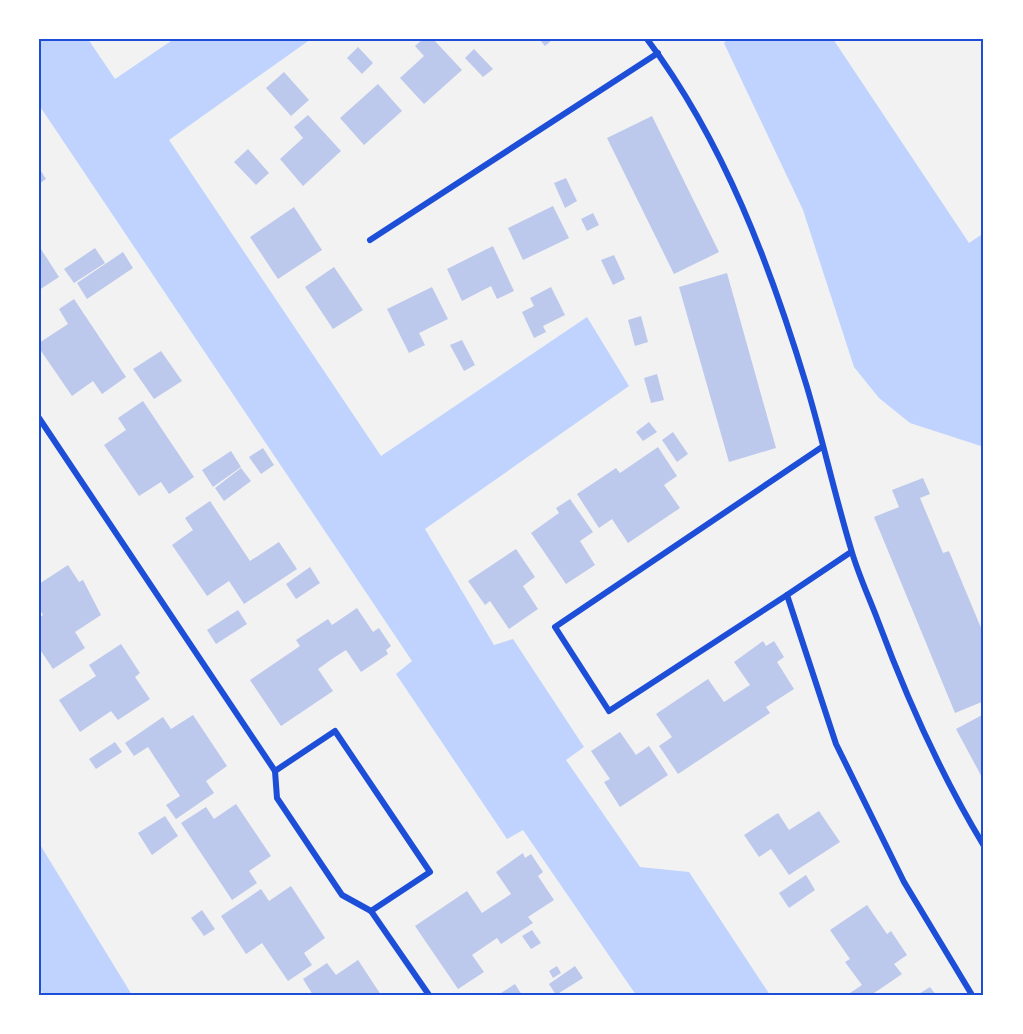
<svg xmlns="http://www.w3.org/2000/svg" width="1023" height="1034" font-family="Poppins,sans-serif">
  <style>
    .water { fill: #bfd3fe }
    .building { fill: #bdc9ec }
    .lines { fill: none; stroke-linecap: round; stroke-linejoin: round }
    .minor { stroke: #1d4ed8; stroke-width: 6 }
    .neatline { fill: none; stroke: #1d4ed8; stroke-width: 2 }
  </style>
  <rect width="100%" height="100%" fill="#f2f2f2"/>
  <g class="water">
    <path d="M39,39H88L115,79L174,39H311L169,140L381,456L587,317L629,386L425,529L494,645L513,639L584,747L566,760L640,867L689,872L770,995H636L523,830L507,839L396,674L412,661L39,105Z"/>
    <path d="M728,39H833L969,243L984,233V447L910,423L879,398L854,367L803,210L724,43Z"/>
    <path d="M39,843L132,995H44L39,987Z"/>
  </g>
  <g class="building">
    <path d="M423,39H433L462,70L424,104L400,78L424,56L415,46Z"/>
    <path d="M539,39H553L545,46Z"/>
    <path d="M358,47L373,63L362,74L347,58Z"/>
    <path d="M474,49L493,69L483,77L465,58Z"/>
    <path d="M284,72L309,100L291,116L266,88Z"/>
    <path d="M378,84L402,111L364,145L340,118Z"/>
    <path d="M308,115L341,151L303,186L280,159L303,138L294,127Z"/>
    <path d="M652,116L719,252L674,274L607,138Z"/>
    <path d="M248,149L269,173L256,185L234,162Z"/>
    <path d="M39,168L46,179L39,184Z"/>
    <path d="M566,178L577,201L565,208L554,183Z"/>
    <path d="M553,206L569,238L523,260L508,228Z"/>
    <path d="M294,207L322,250L278,279L250,237Z"/>
    <path d="M593,213L599,225L587,231L581,219Z"/>
    <path d="M39,246L59,277L39,290Z"/>
    <path d="M493,246L514,291L497,299L491,286L462,301L447,269Z"/>
    <path d="M95,248L105,263L74,283L64,269Z"/>
    <path d="M123,252L133,268L87,299L77,283Z"/>
    <path d="M614,255L625,279L613,285L601,260Z"/>
    <path d="M334,267L363,310L333,329L305,287Z"/>
    <path d="M727,273L776,448L729,462L679,287Z"/>
    <path d="M432,287L448,319L419,333L425,345L409,353L387,309Z"/>
    <path d="M551,287L565,315L543,326L546,332L534,338L522,312L534,306L530,298Z"/>
    <path d="M74,299L126,377L102,394L93,381L72,396L39,348V343L68,324L59,309Z"/>
    <path d="M641,316L648,342L635,346L628,320Z"/>
    <path d="M462,340L475,365L464,371L450,345Z"/>
    <path d="M161,351L182,381L154,399L133,369Z"/>
    <path d="M657,374L664,400L651,403L644,378Z"/>
    <path d="M143,401L194,477L169,494L161,482L139,496L104,445L126,430L118,418Z"/>
    <path d="M649,422L657,432L643,441L636,432Z"/>
    <path d="M673,432L688,454L677,462L662,440Z"/>
    <path d="M658,447L677,476L664,485L680,508L628,543L612,519L599,528L577,494L616,468L620,473Z"/>
    <path d="M263,448L274,465L261,474L249,457Z"/>
    <path d="M231,451L241,467L213,487L202,470Z"/>
    <path d="M241,468L251,481L224,501L215,488Z"/>
    <path d="M923,478L930,494L920,498L943,553L949,551L984,635V701L955,713L874,517L899,507L892,490Z"/>
    <path d="M570,499L593,532L580,541L595,565L566,584L531,533L559,513L556,508Z"/>
    <path d="M210,501L250,561L279,542L297,569L244,604L229,581L207,596L172,545L193,530L185,518Z"/>
    <path d="M516,549L535,577L523,586L538,609L509,629L490,601L485,605L468,581Z"/>
    <path d="M68,565L79,582L83,580L101,615L75,632L85,648L53,669L39,648V618L43,615L39,608V584Z"/>
    <path d="M310,567L320,583L296,599L286,584Z"/>
    <path d="M357,608L373,632L379,628L391,646L386,650L388,654L361,672L346,650L332,659L318,669L333,691L281,726L250,680L300,646L296,640L328,619L332,625Z"/>
    <path d="M238,610L247,624L216,644L207,630Z"/>
    <path d="M763,641L766,646L774,641L784,657L777,662L794,689L766,707L770,713L678,774L659,746L672,737L656,714L708,679L724,702L750,685L734,662Z"/>
    <path d="M121,644L140,673L135,677L150,699L118,720L111,711L80,732L59,700L96,676L89,665Z"/>
    <path d="M984,714V781L956,729Z"/>
    <path d="M193,715L227,766L206,781L214,793L176,819L166,805L180,796L148,747L134,756L125,743L163,717L171,729Z"/>
    <path d="M620,732L636,755L649,746L668,775L620,807L604,782L610,779L591,751Z"/>
    <path d="M115,742L122,752L96,769L89,759Z"/>
    <path d="M236,804L271,856L249,871L257,883L232,900L181,823L206,807L214,819Z"/>
    <path d="M819,811L840,842L789,875L771,849L759,857L744,835L778,813L789,830Z"/>
    <path d="M165,816L178,836L152,855L138,833Z"/>
    <path d="M523,853L525,858L531,854L543,872L538,876L554,900L528,917L533,923L516,934L501,944L497,938L472,955L484,972L458,989L415,926L467,891L482,913L511,894L496,872Z"/>
    <path d="M806,875L815,890L789,908L779,893Z"/>
    <path d="M291,886L325,938L304,953L312,965L288,981L262,943L246,954L221,916L261,889L269,901Z"/>
    <path d="M867,905L887,934L891,931L907,955L894,964L902,974L886,985L871,995H847L862,985L845,962L850,959L830,930Z"/>
    <path d="M202,910L215,929L204,936L191,918Z"/>
    <path d="M532,930L541,943L531,949L522,936Z"/>
    <path d="M358,960L381,995H313L303,979L327,963L336,975Z"/>
    <path d="M557,966L561,973L553,978L549,971Z"/>
    <path d="M575,966L583,978L556,995L549,984Z"/>
    <path d="M515,984L522,995H498Z"/>
    <path d="M930,987L936,995H917Z"/>
  </g>
  <g class="lines">
    <g class="minor">
      <path d="M647,39C724,142 770,265 807,387C823,441 835,496 851,549C858,574 869,597 878,621C907,699 941,775 984,846"/>
      <path d="M370,240L658,53"/>
      <path d="M39,418L275,771L277,798L342,895L371,911L429,995"/>
      <path d="M851,552L787,595L836,744L904,882L972,995"/>
      <path d="M787,595L609,711L555,627L822,447"/>
      <path d="M275,771L335,731L430,872L371,911"/>
    </g>
  </g>
  <rect width="1023" height="1034" fill="none" stroke="#ffffff" stroke-width="81"/>
  <rect x="40" y="40" width="942" height="954" class="neatline"/>
</svg>
